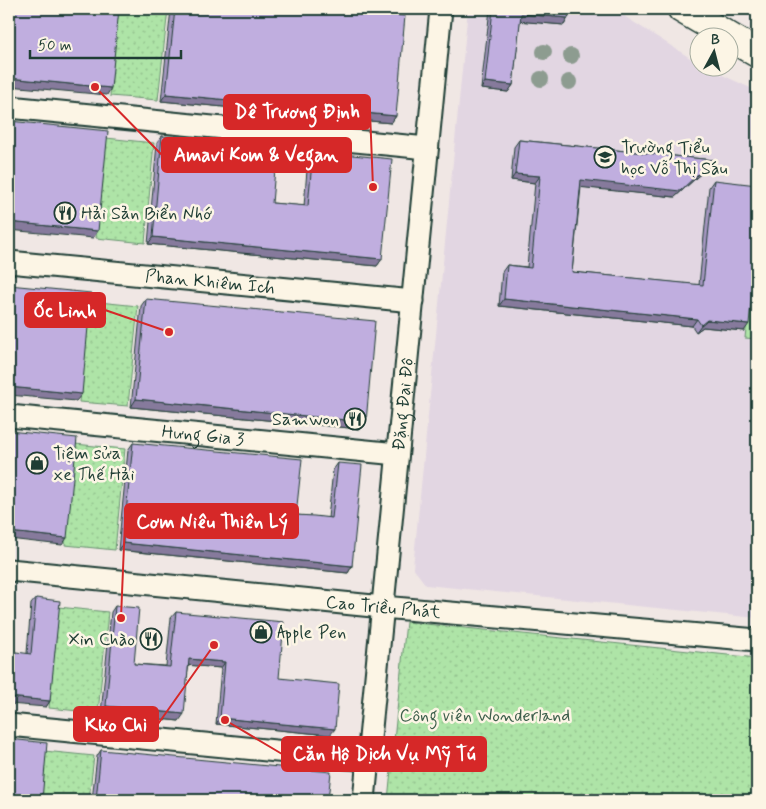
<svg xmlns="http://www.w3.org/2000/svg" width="766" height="809" font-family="Mynerve,sans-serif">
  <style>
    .built { fill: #e2d6e2 }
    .park { fill: url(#park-dots); stroke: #66906e }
    .garden { fill: #aee4a7; stroke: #66906e }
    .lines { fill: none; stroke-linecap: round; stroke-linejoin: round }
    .street-casing { stroke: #1f3d34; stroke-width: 25 }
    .secondary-casing { stroke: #1f3d34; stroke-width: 31 }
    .street { stroke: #fcf5e5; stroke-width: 21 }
    .secondary { stroke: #fcf5e5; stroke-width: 28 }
    .tree { fill: #8d9c90 }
    .wall { fill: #a596c0; stroke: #1f3d34 }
    .shaded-wall { fill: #867a9c; stroke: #1f3d34 }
    .building { fill: #c0aedf; stroke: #1f3d34 }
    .labels { text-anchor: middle; stroke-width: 5; stroke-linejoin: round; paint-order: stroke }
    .poi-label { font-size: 18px; fill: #1f3d34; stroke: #fcf5e5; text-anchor: start }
    .street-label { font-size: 18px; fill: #1f3d34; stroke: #fcf5e5 }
    .park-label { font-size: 18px; fill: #3c5e4b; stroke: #fcf5e5 }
    .leader { fill: none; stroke: #d62828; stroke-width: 2 }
    .callout-dot { fill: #d62828; stroke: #fcf5e5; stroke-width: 2 }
    .callout { fill: #d62828; stroke: #d62828; stroke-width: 2 }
    .callout-label { font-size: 19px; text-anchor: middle; font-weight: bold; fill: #fff }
  </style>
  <defs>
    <pattern id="park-dots" width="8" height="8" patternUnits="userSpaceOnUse" patternTransform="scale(1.25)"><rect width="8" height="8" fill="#aee4a7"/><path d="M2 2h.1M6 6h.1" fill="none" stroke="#95c490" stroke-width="1.8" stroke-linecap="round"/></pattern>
  </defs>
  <rect width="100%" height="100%" fill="#f0e7e4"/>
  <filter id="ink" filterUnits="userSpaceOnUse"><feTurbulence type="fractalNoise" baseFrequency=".02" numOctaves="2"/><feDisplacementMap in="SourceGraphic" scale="10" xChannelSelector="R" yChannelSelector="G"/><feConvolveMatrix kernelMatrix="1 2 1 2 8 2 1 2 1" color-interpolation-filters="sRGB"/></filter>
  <g filter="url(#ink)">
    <path class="built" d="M468,9H613L698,63V68H707L757,91V618L426,585L413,568Z"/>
    <g class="park">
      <path d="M118,9H168L158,100L110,96Z"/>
      <path d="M106,138L154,143L145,243L96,238Z"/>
      <path d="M89,301L138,306L128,406L79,402Z"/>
      <path d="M75,444L125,449L115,550L65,545Z"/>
      <path d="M58,607L108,612L98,713L49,708Z"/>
      <path d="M406,622L757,658V800H388Z"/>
      <path d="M44,751L94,756L89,800H40Z"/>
    </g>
    <path class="garden" d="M755,245L757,246V339L745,338Z"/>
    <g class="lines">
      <g class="street-casing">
        <g id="street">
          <path d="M9,107L427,148"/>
          <path id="s1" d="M9,262L413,301"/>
          <path id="s2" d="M9,416L397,454"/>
          <path id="s3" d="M9,570L383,607L757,640"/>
          <path d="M9,725L368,760"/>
          <path id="s4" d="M364,800L441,9"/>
        </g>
      </g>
      <g class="secondary-casing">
        <path id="secondary" d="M682,9L757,53"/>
      </g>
      <use href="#street" class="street"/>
      <use href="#secondary" class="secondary"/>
    </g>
    <g class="tree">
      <circle cx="544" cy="52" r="8"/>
      <circle cx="571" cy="56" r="8"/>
      <circle cx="541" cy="79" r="8"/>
      <circle cx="569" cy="82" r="8"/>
    </g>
    <g class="wall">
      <path d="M171,9H331L396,116L391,123L161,101Z"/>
      <path d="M490,9H570L568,18L564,25L520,21L513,85L508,92L481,89Z"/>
      <path d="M162,136L272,203L304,206L308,158L313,151L382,259L377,266L148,244L157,143Z"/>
      <path d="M519,140L713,160L708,167L675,197L581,187L572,272L699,285L709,187L714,180L744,331L703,327L696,332L692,326L499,306L502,272L507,265L527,267L535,183L511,180L514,147Z"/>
      <path d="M146,299L366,422L360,429L131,407L141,306Z"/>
      <path d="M133,443L296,515L328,518L333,470L338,463L352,566L348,573L118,550L128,450Z"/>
      <path d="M36,598L50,701L46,707L27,653L31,604Z"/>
      <path d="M115,606L134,664L166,666L171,618L176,612L279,678L330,735L216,724L221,668L189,665L179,721L101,713L111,612Z"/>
      <path d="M101,750L328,800H92L97,756Z"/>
    </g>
    <g class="shaded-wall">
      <path d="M521,14L568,18L564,25L516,21Z"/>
      <path d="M9,78L111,88L107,95L9,86Z"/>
      <path d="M485,82L513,85L508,92L481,89Z"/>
      <path d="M166,94L396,116L391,123L161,101Z"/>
      <path d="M713,160L708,167L675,197L577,187L581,180Z"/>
      <path d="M515,174L540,176L535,183L511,180Z"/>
      <path d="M9,222L98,231L93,238L9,230Z"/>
      <path d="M153,237L382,259L377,266L148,244Z"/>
      <path d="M504,299L697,319L692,326L499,306Z"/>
      <path d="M707,320L749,324L744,331L703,327L696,332L701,325Z"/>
      <path d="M9,387L82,394L76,401L9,395Z"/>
      <path d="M136,399L366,422L360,429L131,407Z"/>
      <path d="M9,532L67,538L62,545L9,539Z"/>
      <path d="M123,543L352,566L348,573L118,550Z"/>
      <path d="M189,659L225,662L221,668L185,665Z"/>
      <path d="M9,697L50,701L46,707L9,704Z"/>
      <path d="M106,706L184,714L179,721L101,713Z"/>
      <path d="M220,718L335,729L330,735L216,724Z"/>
    </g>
    <g class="building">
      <path d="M9,9H119L111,88L9,78Z"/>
      <path d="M175,9H331L405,16L396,116L166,94Z"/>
      <path d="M493,9H570L568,18L521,14L513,85L485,82Z"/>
      <path d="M9,121L108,131L98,231L9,222Z"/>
      <path d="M162,136L277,147L272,203L308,206L313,151L392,159L382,259L153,237Z"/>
      <path d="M519,140L713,160L680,191L581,180L572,272L703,285L714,180L757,185V243L749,324L707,320L701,325L697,319L504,299L507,265L531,268L540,176L515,174Z"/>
      <path d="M9,285L91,293L82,394L9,387Z"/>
      <path d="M146,299L375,321L366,422L136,399Z"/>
      <path d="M9,431L77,438L67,538L9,532Z"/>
      <path d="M133,443L302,459L296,515L314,516L332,518L338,463L362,465L352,566L123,543Z"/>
      <path d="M36,598L60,601L50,701L9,697V651L31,654Z"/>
      <path d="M115,606L139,608L134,664L170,667L176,612L284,622L279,678L339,684L335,729L220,718L225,662L189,659L184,714L106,706Z"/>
      <path d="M9,739L47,743L42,800H9Z"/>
      <path d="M101,750L331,772L328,800H96Z"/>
    </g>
  </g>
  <defs>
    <g id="school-ring" transform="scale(1.125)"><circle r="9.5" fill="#fcf5e5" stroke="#1f3d34" stroke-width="1.5"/><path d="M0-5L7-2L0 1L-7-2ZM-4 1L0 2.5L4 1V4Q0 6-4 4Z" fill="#1f3d34"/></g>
    <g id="restaurant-ring" transform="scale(1.125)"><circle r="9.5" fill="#fcf5e5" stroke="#1f3d34" stroke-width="1.5"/><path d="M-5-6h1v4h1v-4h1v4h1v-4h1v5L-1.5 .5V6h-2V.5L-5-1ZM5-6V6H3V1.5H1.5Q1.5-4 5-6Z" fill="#1f3d34"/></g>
    <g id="shop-ring" transform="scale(1.125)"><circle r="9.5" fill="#fcf5e5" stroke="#1f3d34" stroke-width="1.5"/><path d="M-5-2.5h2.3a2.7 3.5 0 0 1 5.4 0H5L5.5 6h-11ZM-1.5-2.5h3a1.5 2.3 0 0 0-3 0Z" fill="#1f3d34"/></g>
  </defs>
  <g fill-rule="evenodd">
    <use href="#school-ring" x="605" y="157"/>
    <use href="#restaurant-ring" x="65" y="213"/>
    <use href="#restaurant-ring" x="355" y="419"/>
    <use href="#shop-ring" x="37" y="463"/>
    <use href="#shop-ring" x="261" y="632"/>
    <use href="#restaurant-ring" x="151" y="639"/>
  </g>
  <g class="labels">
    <g class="poi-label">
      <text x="621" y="153">Trường Tiểu<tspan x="621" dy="21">học Vỗ Thị Sáu</tspan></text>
      <text x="81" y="219">Hải Sản Biển Nhớ</text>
      <text x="339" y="425" text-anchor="end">Samwon</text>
      <text x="53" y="459">Tiệm sửa<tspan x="53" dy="21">xe Thế Hải</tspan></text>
      <text x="277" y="638">Apple Pen</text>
      <text x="135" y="645" text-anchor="end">Xin Chào</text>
    </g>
    <g class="street-label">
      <text dy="6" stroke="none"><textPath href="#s1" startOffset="202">Phan Khiêm Ích</textPath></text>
      <text dy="6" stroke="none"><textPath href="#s4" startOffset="398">Đặng Đại Độ</textPath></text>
      <text dy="6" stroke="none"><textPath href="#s2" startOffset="195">Hưng Gia 3</textPath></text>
      <text dy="6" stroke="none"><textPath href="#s3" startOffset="376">Cao Triều Phát</textPath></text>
    </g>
    <g class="park-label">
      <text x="485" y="721">Công viên Wonderland</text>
    </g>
  </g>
  <path class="leader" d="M373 187L370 112M95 87L162 155M169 332L105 310M121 618L125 521M214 645L158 724M225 720L282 754"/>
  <g class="callout-dot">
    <circle cx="373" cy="187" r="5"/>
    <circle cx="95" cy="87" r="5"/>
    <circle cx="169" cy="332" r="5"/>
    <circle cx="121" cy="618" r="5"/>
    <circle cx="214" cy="645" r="5"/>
    <circle cx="225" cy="720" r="5"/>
  </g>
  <g class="callout">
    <rect x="224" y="95" width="146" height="34" rx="5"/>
    <rect x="162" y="138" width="189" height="34" rx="5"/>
    <rect x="25" y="293" width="80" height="34" rx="5"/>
    <rect x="125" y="504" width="173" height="34" rx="5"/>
    <rect x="74" y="707" width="84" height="34" rx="5"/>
    <rect x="282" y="737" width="204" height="34" rx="5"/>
  </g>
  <g class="callout-label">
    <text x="297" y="118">Dê Trương Định</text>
    <text x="256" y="161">Amavi Kom &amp; Vegan</text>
    <text x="65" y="317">Ốc Linh</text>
    <text x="212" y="528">Cơm Niêu Thiên Lý</text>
    <text x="116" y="731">Kko Chi</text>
    <text x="384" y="760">Căn Hộ Dịch Vụ Mỹ Tú</text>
  </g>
  <rect width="766" height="809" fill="none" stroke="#fcf5e5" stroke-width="30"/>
  <rect x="15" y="15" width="736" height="779" fill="none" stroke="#1f3d34" stroke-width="2" filter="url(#ink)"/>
  <g transform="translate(714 52) rotate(7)"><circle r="24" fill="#fcf5e5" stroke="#a4ab9e"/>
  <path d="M0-4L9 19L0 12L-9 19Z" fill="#1f3d34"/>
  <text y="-8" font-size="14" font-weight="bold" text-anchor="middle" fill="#1f3d34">B</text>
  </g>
  <path d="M30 50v8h151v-8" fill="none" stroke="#1f3d34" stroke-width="2.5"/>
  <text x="38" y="50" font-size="15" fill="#1f3d34" stroke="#fcf5e5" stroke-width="4" paint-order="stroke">50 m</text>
</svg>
